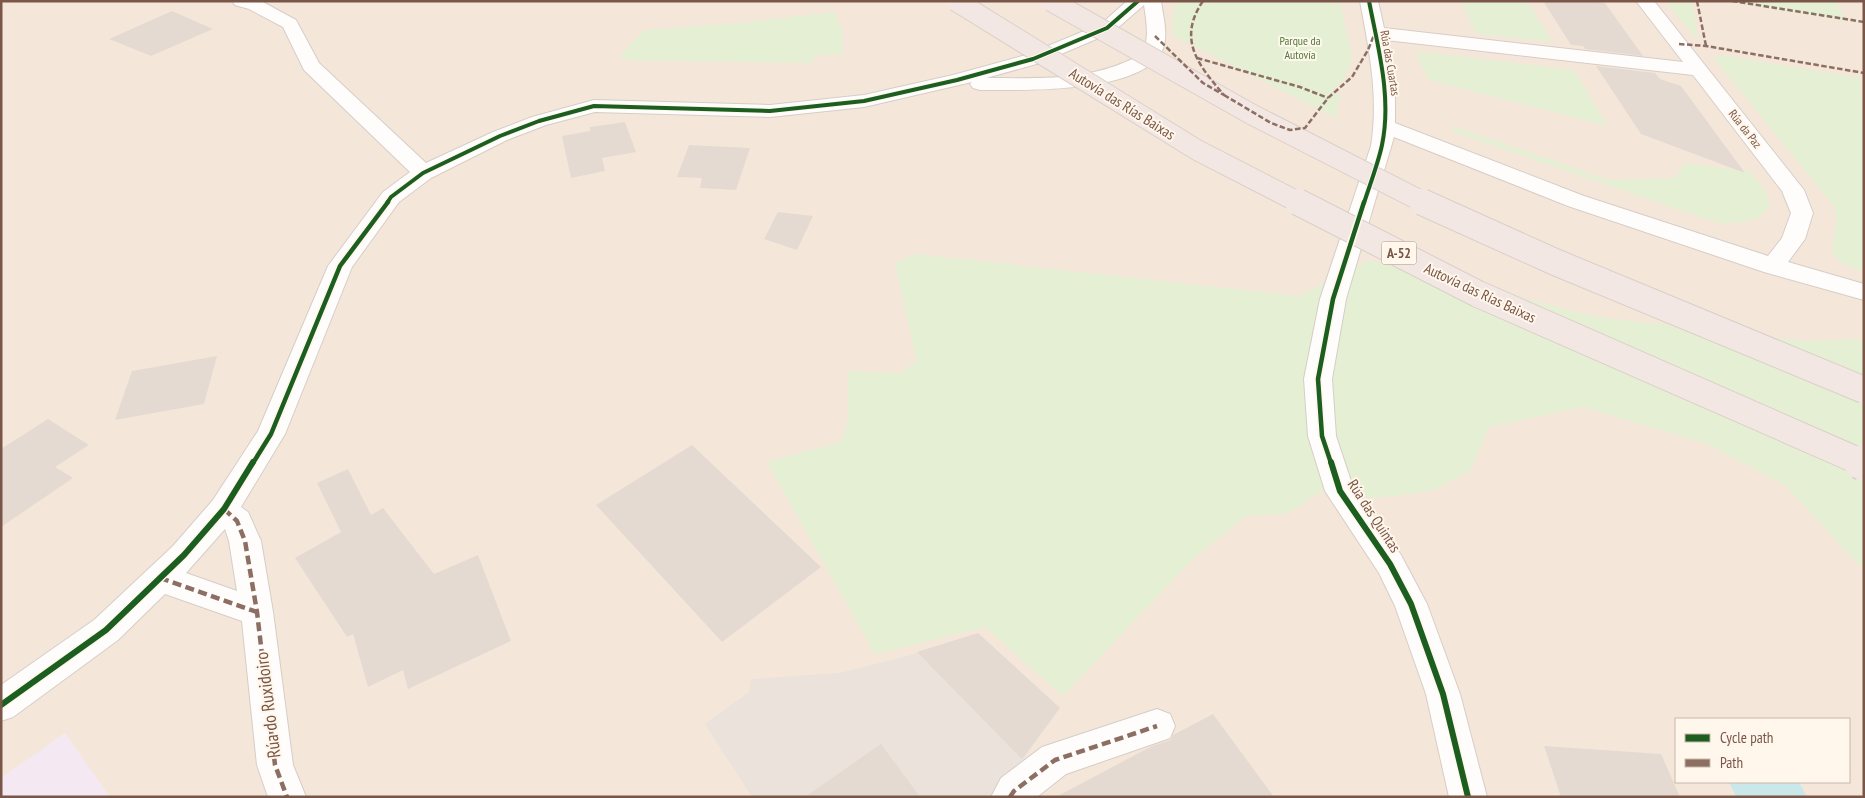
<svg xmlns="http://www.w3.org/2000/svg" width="1865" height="798" font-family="'PT Sans Narrow',sans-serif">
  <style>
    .residential { fill: #f4e7da; fill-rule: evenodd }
    .industrial { fill: #ebe2db }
    .education { fill: #f4e9f3 }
    .green { fill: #e5efd3 }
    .water { fill: #cae8e9 }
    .building { fill: #e5dad1 }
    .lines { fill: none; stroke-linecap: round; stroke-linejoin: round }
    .minor-casing { stroke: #d6cdc7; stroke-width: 2 }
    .minor { fill: #fefdfc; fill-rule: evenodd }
    .highway-bridge-far2-casing { stroke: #dacfc8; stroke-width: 22; stroke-linecap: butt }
    .highway-bridge-far1-casing { stroke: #dacfc8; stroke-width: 28; stroke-linecap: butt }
    .highway-bridge-casing { stroke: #dacfc8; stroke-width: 36; stroke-linecap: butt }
    .highway-bridge-far2 { stroke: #f2e7e3; stroke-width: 20 }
    .highway-bridge-far1 { stroke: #f2e7e3; stroke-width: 26 }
    .highway-bridge { stroke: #f2e7e3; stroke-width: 33 }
    .quiet-far1 { stroke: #8d6e63; stroke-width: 2.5; stroke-dasharray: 5.5 2.5; stroke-linecap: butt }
    .quiet { stroke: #8d6e63; stroke-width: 4.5; stroke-dasharray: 9 4.5; stroke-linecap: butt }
    .cycleway-far2-casing { stroke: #fff7ec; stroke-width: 6 }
    .cycleway-far1-casing { stroke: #fff7ec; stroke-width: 8 }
    .cycleway-casing { stroke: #fff7ec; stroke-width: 9 }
    .cycleway-far2 { stroke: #1b5e20; stroke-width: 4 }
    .cycleway-far1 { stroke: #1b5e20; stroke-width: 4.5 }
    .cycleway { stroke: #1b5e20; stroke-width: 6 }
    .labels { text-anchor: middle; stroke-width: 4; stroke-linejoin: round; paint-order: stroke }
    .far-park-label { font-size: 12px; fill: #517a3c; stroke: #fff7ec }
    .far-street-label { font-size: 12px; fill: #795647; stroke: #fff7ec }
    .shield { fill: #fff7ec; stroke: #a18678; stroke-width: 1 }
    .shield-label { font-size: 14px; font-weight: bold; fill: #795647 }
    .street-label { font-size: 15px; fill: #795647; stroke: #fff7ec }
    .near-street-label { font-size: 18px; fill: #795647; stroke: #fff7ec }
  </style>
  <rect width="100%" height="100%" fill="#f8f2ea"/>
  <path class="residential" d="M1,1H1864V797H1ZM1676,719H1849V782H1676Z"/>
  <path class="industrial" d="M978,633L1060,708L996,797H752L705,724L749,692L751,679L839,673L907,656Z"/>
  <path class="education" d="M65,733L110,797H1V778Z"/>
  <g class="green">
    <path d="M1175,1H1340L1352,56L1345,78L1330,93L1342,95L1338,103L1336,118L1172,35Z"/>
    <path d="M1461,1H1527L1552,42L1479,34L1475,32Z"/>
    <path d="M1665,1H1692L1698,40Z"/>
    <path d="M1722,1H1838L1839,4L1836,5L1837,8L1842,10L1845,21Z"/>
    <path d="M834,12L842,30L843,54L814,55L813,63L627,60L620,56L644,30L741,23Z"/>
    <path d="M1424,52L1574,70L1608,126L1429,80L1417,57L1418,53Z"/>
    <path d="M1719,55L1860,78C1865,142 1864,208 1864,272C1851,268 1836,263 1832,249L1837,219L1834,206L1716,61L1714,57Z"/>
    <path d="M1453,126L1609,180L1676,178L1684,163L1750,171C1755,178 1762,185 1766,193C1780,222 1734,224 1718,223L1454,132L1451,129Z"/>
    <path d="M914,254L1299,296L1369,260L1597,317L1804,341L1864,339V571L1785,485L1705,443L1583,407L1489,427L1470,471L1432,491L1378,498L1321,492L1287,514L1246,516L1192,560L1063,696L985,627L875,654L767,462L841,442L848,421V371L899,373L917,362L895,264Z"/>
  </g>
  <path class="water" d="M1729,782H1799L1807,797H1736Z"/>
  <g class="building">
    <path d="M1543,1H1590L1605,3L1643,56L1585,49L1583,46L1571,45Z"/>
    <path d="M172,11L213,29L151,56L109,39Z"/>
    <path d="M1596,66L1655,73L1660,79L1681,86L1745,173L1641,134Z"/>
    <path d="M625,122L636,152L602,158L605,171L571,178L562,136L590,131V127Z"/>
    <path d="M689,145L750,148L736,190L700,188L702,178L677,177Z"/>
    <path d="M778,212L813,216L797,250L764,239Z"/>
    <path d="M217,356L204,404L115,420L132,371Z"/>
    <path d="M48,419L89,445L55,467L73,478L1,527V449Z"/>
    <path d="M692,445L821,567L722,642L596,505Z"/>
    <path d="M348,469L371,515L383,508L434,574L478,555L511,641L408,689L403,670L368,687L353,634L347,637L295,558L341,532L317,483Z"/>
    <path d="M978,633L1060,708L1022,759L917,652Z"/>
    <path d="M1213,714L1274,797H1056L1152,746L1171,740L1173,735Z"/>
    <path d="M881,744L920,797H805Z"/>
    <path d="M1544,746L1661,754L1680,797H1561Z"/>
  </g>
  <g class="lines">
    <g class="minor-casing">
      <g id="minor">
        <path d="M232,1H261L296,20L319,63L426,163L493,132L532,117L594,100L770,105L864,95L953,75L1026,55L1101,24L1127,1H1161C1163,17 1169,36 1162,51C1141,94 1021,90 980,90L973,88L970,84L972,82L864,107L770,117L595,112L546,125L507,140L431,178L399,202L352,267L285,434L241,507L248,512L261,541L273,612L293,765L306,797H268L257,765L242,621L165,594L118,640L13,717L1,721V685L94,620L173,546L213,500L258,431L328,266L383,192L410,172L304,70L283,27L249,9L235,5ZM1144,5C1146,19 1150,38 1143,51C1139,57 1130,60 1123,63C1080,81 1032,78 986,78L1040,63L1113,32ZM225,529L229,541L237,591L186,573Z"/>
        <path d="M1360,1H1378L1384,28L1683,62L1636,1H1654L1804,190L1813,213L1805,239L1788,262L1864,284V300L1764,272L1568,206L1394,137L1346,299L1332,379L1336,436L1353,487L1401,555L1427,604L1460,694L1487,797H1449L1426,694L1395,606L1379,573L1325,491L1308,436L1304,379L1320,299L1371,146C1379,96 1369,50 1360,1ZM1386,40L1693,75L1782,191L1791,213L1782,238L1768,256L1584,196L1395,123V92Z"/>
        <path d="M1157,709L1170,714L1175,726L1170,738L1066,774L1037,797H991L1001,778L1042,747Z"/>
      </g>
    </g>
    <use href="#minor" class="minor"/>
    <g class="highway-bridge-far2-casing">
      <g id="highway-bridge-far2">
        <path d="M956,1L1197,150L1300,203"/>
        <path d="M1051,1L1251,114L1425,203"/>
      </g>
    </g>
    <g class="highway-bridge-far1-casing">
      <g id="highway-bridge-far1">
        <path d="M1298,202L1478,294L1863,463"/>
        <path d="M1422,202L1555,262L1864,390"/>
      </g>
    </g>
    <g class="highway-bridge-casing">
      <path id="highway-bridge" d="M1860,462L1864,464"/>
    </g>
    <use href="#highway-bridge-far2" class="highway-bridge-far2"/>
    <use href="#highway-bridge-far1" class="highway-bridge-far1"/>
    <use href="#highway-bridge" class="highway-bridge"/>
    <g class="quiet-far1">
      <path d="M1697,1L1706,46"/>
      <path d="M1732,1L1864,22"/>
      <path d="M1155,36L1203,83L1224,95C1198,65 1177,39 1203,1"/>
      <path d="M1679,44L1706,46L1864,73"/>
      <path d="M1197,58L1300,87L1328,98"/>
      <path d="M1224,95L1271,123L1290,130L1305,128L1328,98L1352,77L1368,50L1374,35"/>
    </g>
    <g class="quiet">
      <path d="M224,509L237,521L245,541L257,612L275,765L287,797"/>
      <path d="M160,578L257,612"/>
      <path d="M1010,797L1014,791L1055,760L1157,726"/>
    </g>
    <g class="cycleway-far2-casing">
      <g id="cycleway-far2">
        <path d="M387,203L391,197L423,173L500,136L539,121L594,106L770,111L864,101L957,80L1033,59L1107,28L1138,1"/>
        <path d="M1364,203C1370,184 1378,164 1382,145C1392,97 1378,48 1369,1"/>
      </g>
    </g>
    <g class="cycleway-far1-casing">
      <g id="cycleway-far1">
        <path d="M253,463L271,434L340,266L388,202"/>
        <path d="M1331,463L1322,436L1318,379L1333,299L1364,202"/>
      </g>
    </g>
    <g class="cycleway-casing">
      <g id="cycleway">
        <path d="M1331,462L1340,491L1390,564L1411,604L1443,694L1468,797"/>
        <path d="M1,705L106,630L184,555L224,509L253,462"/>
      </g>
    </g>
    <use href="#cycleway-far2" class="cycleway-far2"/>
    <use href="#cycleway-far1" class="cycleway-far1"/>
    <use href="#cycleway" class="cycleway"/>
  </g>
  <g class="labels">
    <g class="far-park-label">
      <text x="1300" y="45">Parque da<tspan x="1300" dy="14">Autovía</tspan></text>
    </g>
    <g class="far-street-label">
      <text transform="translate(1390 63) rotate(80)" y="4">Rúa das Cuartas</text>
      <text transform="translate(1745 129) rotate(52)" y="4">Rúa da Paz</text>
    </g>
    <rect class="shield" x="1381.5" y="241.5" width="35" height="23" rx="4"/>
    <g class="shield-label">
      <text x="1399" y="258">A-52</text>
    </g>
    <g class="street-label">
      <text transform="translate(1122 104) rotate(32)" y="5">Autovía das Rías Baixas</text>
      <text transform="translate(1480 293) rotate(25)" y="5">Autovía das Rías Baixas</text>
      <text transform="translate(1374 516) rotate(57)" y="5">Rúa das Quintas</text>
    </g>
    <g class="near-street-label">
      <text transform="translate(268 705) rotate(-97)" y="6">Rúa do Ruxidoiro</text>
    </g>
  </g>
  <rect width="1865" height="798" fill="none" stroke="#795647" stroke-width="5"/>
  <rect x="1675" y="718" width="175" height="65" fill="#fff7ec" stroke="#c9b7aa"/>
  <rect x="1685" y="734" width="25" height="8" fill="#1b5e20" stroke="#c9b7aa"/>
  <text x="1720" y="743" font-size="15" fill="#795647">Cycle path</text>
  <rect x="1685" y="759" width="25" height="8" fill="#8d6e63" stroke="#c9b7aa"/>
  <text x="1720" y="768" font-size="15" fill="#795647">Path</text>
</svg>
